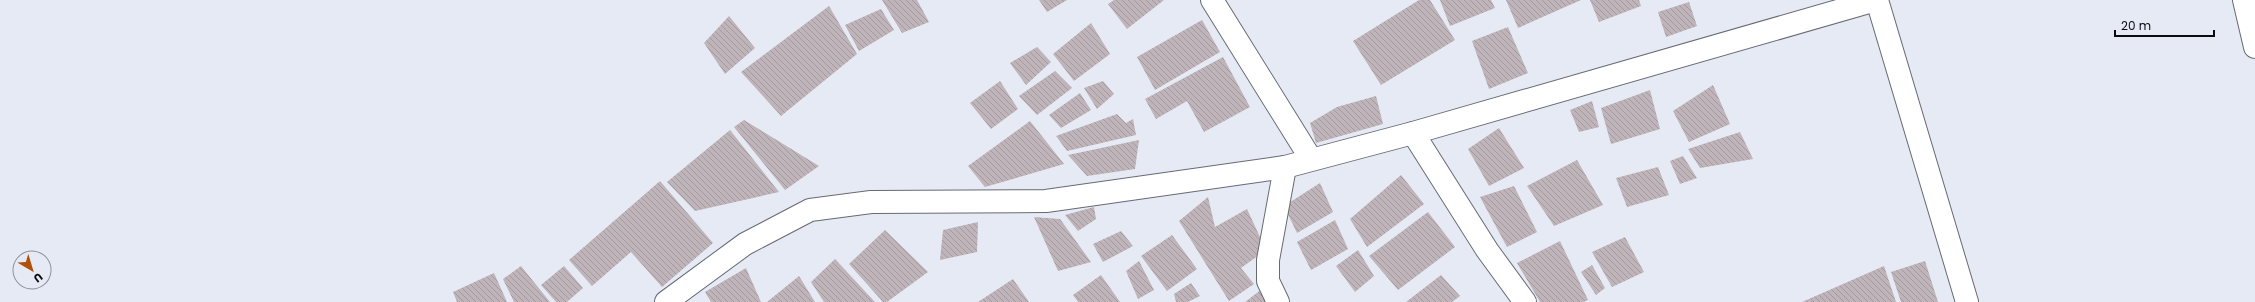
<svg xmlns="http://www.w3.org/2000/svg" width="2255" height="302" font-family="Poppins,sans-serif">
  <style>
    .building { fill: url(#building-back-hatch) }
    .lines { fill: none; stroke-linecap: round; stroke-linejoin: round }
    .street-casing { stroke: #676a73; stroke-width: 24 }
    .secondary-casing { stroke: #676a73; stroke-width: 24 }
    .street { stroke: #fff; stroke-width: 22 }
    .secondary { stroke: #fff; stroke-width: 22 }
  </style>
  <defs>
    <pattern id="building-back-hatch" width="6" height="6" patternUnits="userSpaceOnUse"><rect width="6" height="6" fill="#bfb4b9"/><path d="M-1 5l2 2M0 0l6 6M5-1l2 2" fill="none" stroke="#a39a9e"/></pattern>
  </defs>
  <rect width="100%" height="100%" fill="#e6eaf5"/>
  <g class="building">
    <path d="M882,0H917L929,22L902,33Z"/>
    <path d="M1039,0H1067L1047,12Z"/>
    <path d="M1114,0H1164L1127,29L1108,4Z"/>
    <path d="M1419,0H1430L1455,40L1381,85L1353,41Z"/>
    <path d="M1440,0H1491L1495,8L1450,26Z"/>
    <path d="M1506,0H1581L1518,28Z"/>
    <path d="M1590,0H1639L1641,6L1599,22Z"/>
    <path d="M1689,2L1697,26L1666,37L1658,12Z"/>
    <path d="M829,6L857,54L781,116L741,72Z"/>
    <path d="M881,9L894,30L859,51L845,25Z"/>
    <path d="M729,16L755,48L725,74L704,43Z"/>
    <path d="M1202,20L1220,52L1155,90L1137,57Z"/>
    <path d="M1091,23L1110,54L1074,81L1053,54Z"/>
    <path d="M1508,27L1528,73L1489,89L1472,41Z"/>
    <path d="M1037,47L1051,62L1026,85L1010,63Z"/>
    <path d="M1223,57L1250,107L1204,132L1187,101L1156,119L1145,99Z"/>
    <path d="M1055,71L1072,88L1037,115L1019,96Z"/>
    <path d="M1000,81L1018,109L991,129L970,103Z"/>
    <path d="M1103,81L1114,94L1097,109L1084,88Z"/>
    <path d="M1713,85L1730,124L1689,142L1673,111Z"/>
    <path d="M1650,90L1660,129L1611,144L1601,108Z"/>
    <path d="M1080,93L1091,110L1061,128L1049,115Z"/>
    <path d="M1376,96L1383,124L1316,143L1310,123L1337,107Z"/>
    <path d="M1592,101L1599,127L1579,132L1570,110Z"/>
    <path d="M1117,114L1126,123L1133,119L1136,135L1067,151L1056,136Z"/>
    <path d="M744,120L819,166L785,190L734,127Z"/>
    <path d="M1030,121L1064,164L985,187L968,166Z"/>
    <path d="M1499,128L1524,168L1489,186L1468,149Z"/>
    <path d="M730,130L779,192L695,211L667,182Z"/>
    <path d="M1740,132L1753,159L1700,168L1688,149Z"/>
    <path d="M1139,140L1135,169L1087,176L1068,155Z"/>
    <path d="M1683,156L1697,178L1680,184L1670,161Z"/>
    <path d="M1577,160L1603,205L1554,226L1527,186Z"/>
    <path d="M1658,167L1669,195L1627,207L1616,178Z"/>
    <path d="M1401,175L1424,204L1367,247L1350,219Z"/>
    <path d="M660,181L713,243L662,287L631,252L592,286L569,260Z"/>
    <path d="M1320,183L1333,212L1297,233L1284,206Z"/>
    <path d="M1514,186L1537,232L1507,247L1480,197Z"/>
    <path d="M1208,197L1215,227L1247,209L1266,250L1241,268L1254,284L1229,301L1179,221Z"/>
    <path d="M1094,207L1096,219L1078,231L1065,215Z"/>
    <path d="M1428,212L1455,247L1398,290L1369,256Z"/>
    <path d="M1034,217L1060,219L1091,262L1058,271Z"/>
    <path d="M1335,220L1348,249L1311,270L1297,242Z"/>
    <path d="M978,222L977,252L940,260L943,230Z"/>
    <path d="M885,230L928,272L887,302H883L849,264Z"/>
    <path d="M1121,231L1133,246L1103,262L1093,244Z"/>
    <path d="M1172,235L1197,269L1167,291L1141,256Z"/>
    <path d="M1625,237L1644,272L1612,287L1592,252Z"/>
    <path d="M1560,241L1588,300L1583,302H1540L1517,263Z"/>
    <path d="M1358,250L1374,276L1355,292L1336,266Z"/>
    <path d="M835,259L875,302H824L811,282Z"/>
    <path d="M1139,261L1154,290L1138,299L1126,271Z"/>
    <path d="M1925,261L1938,302H1901L1891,272Z"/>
    <path d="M1592,265L1605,288L1596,295L1581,272Z"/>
    <path d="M521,266L550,302H514L503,279Z"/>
    <path d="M564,266L583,288L567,302H556L541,285Z"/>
    <path d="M1884,266L1896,302H1802Z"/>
    <path d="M746,268L761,302H711L705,292Z"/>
    <path d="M494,273L507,302H457L453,292Z"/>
    <path d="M1101,275L1120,302H1078L1073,295Z"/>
    <path d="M1441,275L1460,296L1452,302H1406Z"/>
    <path d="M799,276L815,302H767Z"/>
    <path d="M1013,279L1029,302H978Z"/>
    <path d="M1191,283L1200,296L1188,302H1176L1174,294Z"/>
    <path d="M1262,289L1270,302H1245Z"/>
  </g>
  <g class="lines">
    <g class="street-casing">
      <g id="street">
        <path d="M1212,0L1311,159"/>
        <path d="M1877,0L1967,302"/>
        <path d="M2244,0L2255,47"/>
        <path d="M1413,133L1487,250L1525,302"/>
        <path d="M1278,302L1268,281V260L1285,167"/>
      </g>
    </g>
    <g class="secondary-casing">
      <path id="secondary" d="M666,302L745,244L810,210L871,202L1046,201L1285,167L1413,133L1876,0"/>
    </g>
    <use href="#street" class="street"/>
    <use href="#secondary" class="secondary"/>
  </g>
  <g transform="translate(32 270) rotate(142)"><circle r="19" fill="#e6eaf5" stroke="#8e9199"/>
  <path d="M0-3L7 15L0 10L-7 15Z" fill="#b0500c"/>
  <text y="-6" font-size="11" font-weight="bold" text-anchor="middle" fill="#0b0c0f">U</text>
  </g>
  <path d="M2115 30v6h99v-6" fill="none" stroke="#0b0c0f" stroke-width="2"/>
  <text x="2121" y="30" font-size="12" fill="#0b0c0f" stroke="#e6eaf5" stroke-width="3" paint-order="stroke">20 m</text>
</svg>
